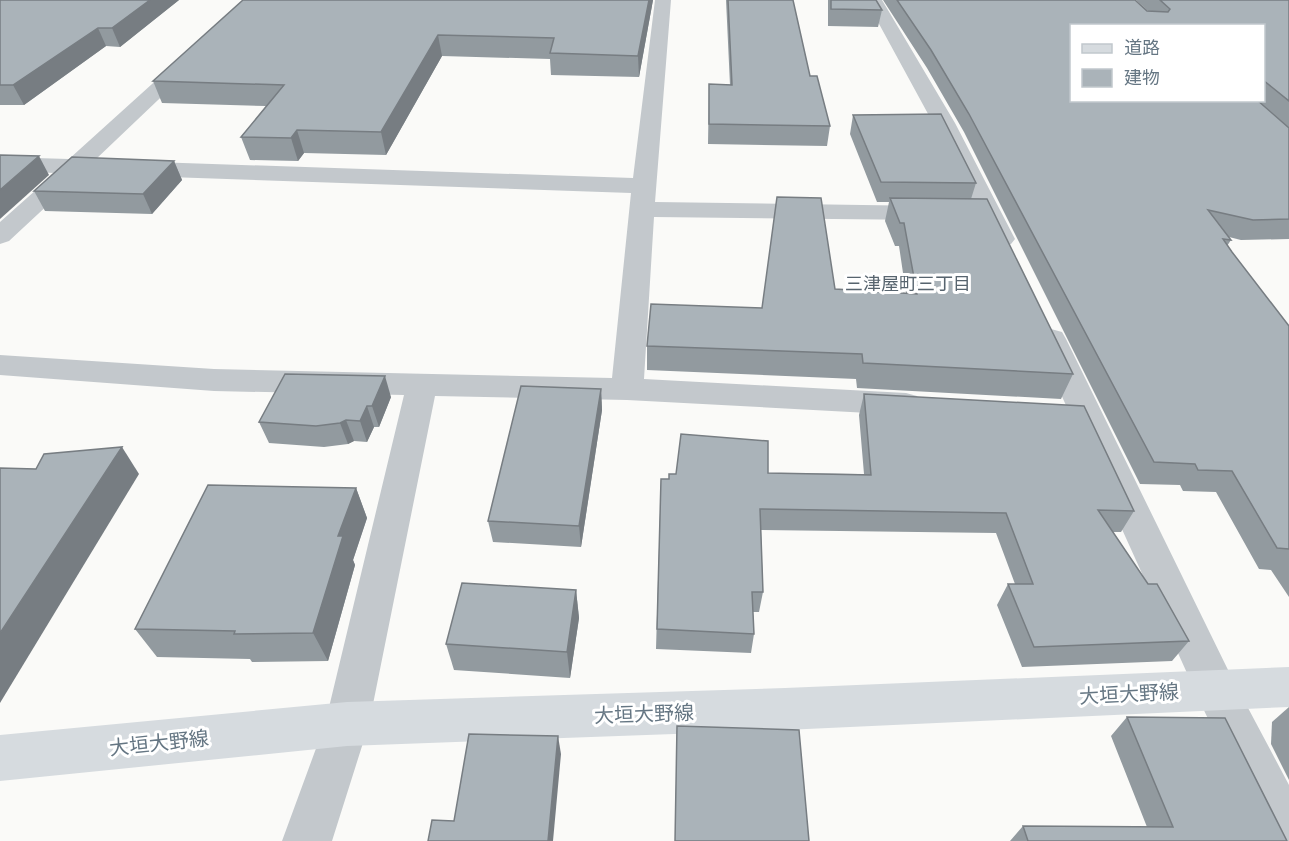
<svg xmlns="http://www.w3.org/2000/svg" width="1289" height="841" font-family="'Archivo Narrow','Noto Sans JP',sans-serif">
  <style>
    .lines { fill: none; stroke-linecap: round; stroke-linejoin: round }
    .minor { fill: #c3c8cc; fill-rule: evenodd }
    .secondary { fill: #d6dbdf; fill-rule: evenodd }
    .wall { fill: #929a9f; fill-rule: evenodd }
    .shaded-wall { fill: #777d82 }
    .building { fill: #aab3b9; stroke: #777d82; stroke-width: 1.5 }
    .labels { text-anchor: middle; stroke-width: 6; stroke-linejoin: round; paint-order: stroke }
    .neighbourhood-label { font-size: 18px; fill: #57646e; stroke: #fff }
    .near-street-label { font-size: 20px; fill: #657683; stroke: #fff }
  </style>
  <rect width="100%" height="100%" fill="#fafaf8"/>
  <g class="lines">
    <g class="minor">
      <path d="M245,0H263L95,160L633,178L655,0H671L655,202L930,206L939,208L942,213L939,218L930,220L654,217L644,379L906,393L917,396L922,404L917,412L906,415L627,400L435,396L369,724L332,841H282L325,724L404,395L214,391L0,375V355L214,369L612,378L631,193L81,174L9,241L0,244V222L55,173L0,171V157L69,159Z"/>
      <path d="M866,0H882L955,123L1015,239L1011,244L1002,247L993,244L989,239L933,123Z"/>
      <path d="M1051,329L1062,332L1066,339L1231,676L1289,785V841H1266L1201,704L1036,339L1040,332Z"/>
    </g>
    <path class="secondary" d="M1289,667V707L785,730L347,746L0,781V735L347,702L785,688Z"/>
  </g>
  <g class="wall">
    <path d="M0,0H179L120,47L106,46L24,105H0Z"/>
    <path d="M653,0L639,77L551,75L550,59L442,56L386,155L304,153L298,161L250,160L241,137L266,106L162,103L153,81Z"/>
    <path d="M726,0H793L810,76L830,126L827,146L708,144L709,84L730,85Z"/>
    <path d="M828,0H876L882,10L878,27L828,26Z"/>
    <path d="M883,0H1135L1148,11L1136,0H1289V239L1241,240L1229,237L1231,240L1227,246L1289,326V597L1271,570L1259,569L1216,492L1183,491L1180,485L1140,484L964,132L927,68ZM1263,26V100H1071Z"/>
    <path d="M853,115L976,183L971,199L1073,374L1061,399L857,388L856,379L647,370V346L762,308L835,289L906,293L899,246H895L885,221L889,202H877L850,134Z"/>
    <path d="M174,161L182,180L152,214L45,211L34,191Z"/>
    <path d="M601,389L602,410L581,547L493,542L488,521Z"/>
    <path d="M864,394L1134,511L1121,532H1113L1148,584L1189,641L1172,661L1022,667L997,605L1008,584H1015L996,533L761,530L763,592L759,612H753L754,634L751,653L656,649L661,479H669L768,473L864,474L859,415Z"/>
    <path d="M391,397L379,427H374L367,442L354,441L348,444L324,447L269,443L259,422Z"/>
    <path d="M356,488L367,518L353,560L355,565L328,661L252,662L250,659L157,657L135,629Z"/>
    <path d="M576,590L579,618L570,678L454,670L446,644Z"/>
    <path d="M1289,707V780L1271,744L1272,722Z"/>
    <path d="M1127,717L1287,841H1010L1023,826L1147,827L1111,736Z"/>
    <path d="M677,726L809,841H675Z"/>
  </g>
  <g class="shaded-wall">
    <path d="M150,0H179L120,47L112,28Z"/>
    <path d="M649,0H653L639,77L638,56Z"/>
    <path d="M98,28L106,46L24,105L13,85Z"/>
    <path d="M438,35L442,56L386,155L381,132Z"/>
    <path d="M297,130L304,153L298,161L291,138Z"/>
    <path d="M39,156L49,175L0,219V190Z"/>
    <path d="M174,161L182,180L152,214L143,194Z"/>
    <path d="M385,376L391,397L379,427L372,406Z"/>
    <path d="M601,389L602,410L581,547L579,526Z"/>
    <path d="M367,406L374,427L367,442L360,421Z"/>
    <path d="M346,420L354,441L348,444L340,423Z"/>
    <path d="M122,447L139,474L0,703V633Z"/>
    <path d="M356,488L367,518L353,560L355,565L328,661L313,633L338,536Z"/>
    <path d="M576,590L579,618L570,678L567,652Z"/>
    <path d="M558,736L561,754L553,841H548Z"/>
  </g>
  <g class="building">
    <path d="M0,0H150L112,28H98L13,85H0Z"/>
    <path d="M243,0H649L638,56L550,53L554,38L438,35L381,132L297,130L291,138L241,137L284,85L153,81Z"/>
    <path d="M728,0H793L810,76H817L830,126L709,124V84L732,85Z"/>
    <path d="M831,0H876L882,10L831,9Z"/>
    <path d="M897,0H1135L1147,11L1168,12L1170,9L1160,0H1289V101L1263,80V26H1071V100H1257L1289,128V219L1253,220L1208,210L1231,240L1223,239L1232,252L1289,326V549L1277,548L1232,471L1198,470L1195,464L1154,462L969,114L931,50Z"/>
    <path d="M941,114L976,183L881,182L853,115Z"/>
    <path d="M0,155L39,156L0,190Z"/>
    <path d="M72,157L174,161L143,194L34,191Z"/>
    <path d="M777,197L821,198L835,289L917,294L904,223H900L890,198L987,199L1073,374L863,363L862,354L647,346L651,304L762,308Z"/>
    <path d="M285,374L385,376L372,406H367L360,421L346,420L340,423L316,426L259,422Z"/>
    <path d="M521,386L601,389L579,526L488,521Z"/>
    <path d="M864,394L1084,406L1134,511L1098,510L1148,584H1157L1189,641L1034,647L1008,584H1033L1006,513L760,509L763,592H752L754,634L657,629L661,479H669V474H676L681,434L768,441V473L871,475Z"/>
    <path d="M122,447L0,633V468L36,469L44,454Z"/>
    <path d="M208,485L356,488L338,536H343L313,633L234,634L235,631L135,629Z"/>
    <path d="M462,583L576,590L567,652L446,644Z"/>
    <path d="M1127,717L1225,718L1287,841H1028L1023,826L1173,827Z"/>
    <path d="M677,726L799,730L809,841H675Z"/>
    <path d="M469,734L558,736L548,841H428L432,820L454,821Z"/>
  </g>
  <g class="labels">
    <g class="neighbourhood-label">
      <text x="908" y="290">三津屋町三丁目</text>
    </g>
    <g class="near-street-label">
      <text transform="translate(1129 694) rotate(-3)" y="7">大垣大野線</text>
      <text transform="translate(644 714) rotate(-2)" y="7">大垣大野線</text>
      <text transform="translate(159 743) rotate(-6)" y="7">大垣大野線</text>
    </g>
  </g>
  <rect x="1070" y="24" width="195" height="78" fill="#ffffff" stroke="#c1c8cd" stroke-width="1.5"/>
  <rect x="1082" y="44" width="30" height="9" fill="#d6dbdf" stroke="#c1c8cd" stroke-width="1.5"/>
  <text x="1124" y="54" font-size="18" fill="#657683">道路</text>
  <rect x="1082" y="69" width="30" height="18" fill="#aab3b9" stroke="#c1c8cd" stroke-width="1.5"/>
  <text x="1124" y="84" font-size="18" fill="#657683">建物</text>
</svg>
